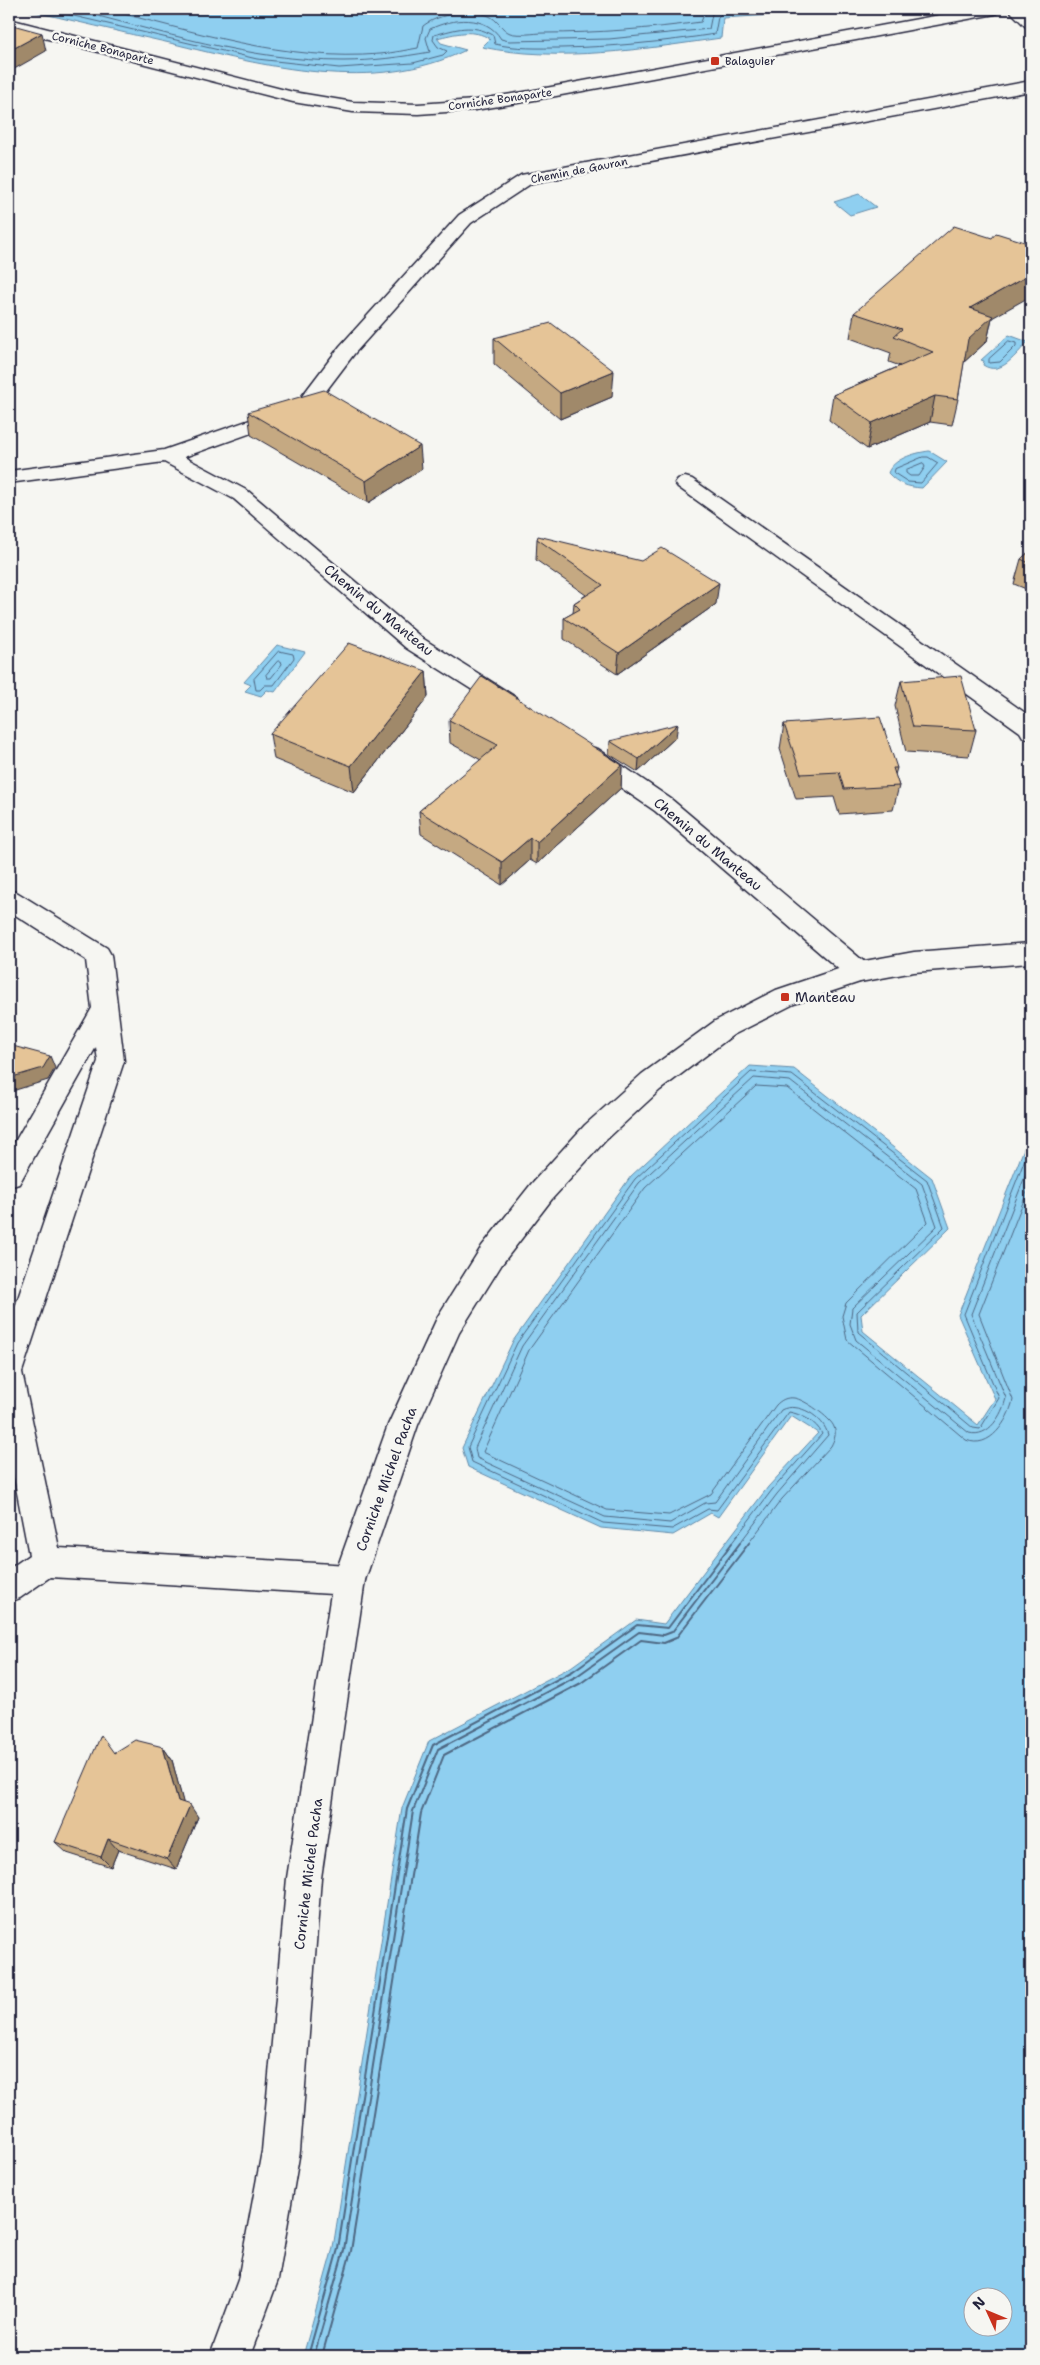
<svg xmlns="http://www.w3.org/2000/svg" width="1040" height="2365" font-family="'Shantell Sans',sans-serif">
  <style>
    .water { fill: #8fcff0; stroke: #638aa8; fill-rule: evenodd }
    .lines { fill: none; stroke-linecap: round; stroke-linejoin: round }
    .shore-far1 { stroke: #4e6783; stroke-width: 1 }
    .shore { stroke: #4e6783; stroke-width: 2 }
    .service-casing { stroke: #22223b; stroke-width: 3 }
    .minor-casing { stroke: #22223b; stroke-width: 3 }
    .secondary-casing { stroke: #22223b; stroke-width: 3 }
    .service { fill: #f6f6f2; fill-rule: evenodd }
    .minor { fill: #f6f6f2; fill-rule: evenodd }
    .secondary { fill: #f6f6f2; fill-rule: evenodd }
    .wall { fill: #c5a982; stroke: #22223b }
    .shaded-wall { fill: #a0896a; stroke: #22223b }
    .building { fill: #e5c497; stroke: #22223b }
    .poi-dot { fill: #c8321e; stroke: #f6f6f2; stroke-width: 2 }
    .labels { text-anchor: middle; stroke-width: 5; stroke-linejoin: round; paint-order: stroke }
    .far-street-label { font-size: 11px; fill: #22223b; stroke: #f6f6f2 }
    .far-poi-label { font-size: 11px; fill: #22223b; stroke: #f6f6f2; text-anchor: start }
    .street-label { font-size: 14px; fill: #22223b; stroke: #f6f6f2 }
    .poi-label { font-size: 14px; fill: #22223b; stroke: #f6f6f2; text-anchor: start }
  </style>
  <rect width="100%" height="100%" fill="#f6f6f2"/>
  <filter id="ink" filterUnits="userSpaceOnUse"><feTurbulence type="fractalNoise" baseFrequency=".02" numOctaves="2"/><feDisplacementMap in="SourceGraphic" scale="10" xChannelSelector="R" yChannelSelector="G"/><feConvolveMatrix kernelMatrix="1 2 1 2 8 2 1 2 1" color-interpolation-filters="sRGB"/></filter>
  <g filter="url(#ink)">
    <g class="water">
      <path d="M22,9H818L773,15L723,18L721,38C644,49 559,63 482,47L490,39C474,28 454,34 437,38L441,43L466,50C374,95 264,66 170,43C120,32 71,20 22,9Z"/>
      <path d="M859,194L876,207L850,215L834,202Z"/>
      <path d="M1009,335L1028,342C1016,354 1001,377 983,365L984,361L981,360Z"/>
      <path d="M929,451L947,462L922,488C907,487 898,484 888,473C893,459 914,453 929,451Z"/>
      <path d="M277,645L305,652L275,692L267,690L261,696L245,691L251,685L244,682Z"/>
      <path d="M750,1066L794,1069L932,1178L950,1228L861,1315L863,1331L978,1425L995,1399L958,1315L1031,1131V2356H303L333,2248L402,1808L429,1741L571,1667L636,1620L664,1624L768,1487L818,1433L791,1416L718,1517L711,1513L673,1535L601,1528L468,1467L462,1448L513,1341L631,1176ZM972,2298H1002V2328H972Z"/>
    </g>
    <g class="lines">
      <g class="shore-far1">
        <path d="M44,9L257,59L339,68L413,63L443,55L447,51L438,47L433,40L434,35C457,29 471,23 493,35L495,44C516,49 539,48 561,48C612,47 664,42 715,34L718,17L722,13L786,9"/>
        <path d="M71,9C159,31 251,61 343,61C373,61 401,57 430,52L426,38L430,29C453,18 486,14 501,39L509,41L609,39L709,29L712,14L716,9"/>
        <path d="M104,9C193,31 287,62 380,54C393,53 406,50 418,48L423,26C438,14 471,8 489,16C497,19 502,30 510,33C519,36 534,33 544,33C597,33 649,29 701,22L706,9"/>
        <path d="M1009,341L1016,343V346L1000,362L989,363V359Z"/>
        <path d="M923,457H928L938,463L921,483L908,482L894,473L895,469Z"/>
        <path d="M923,463L925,467L919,476H910L906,473V470Z"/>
        <path d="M279,651L293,654L294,658L274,685H265L260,690H256L254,679Z"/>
        <path d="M278,661H281L282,664L271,678H267L266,675Z"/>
        <path d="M731,1544L772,1490L822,1434C817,1422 801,1414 789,1412L717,1510L708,1509L672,1529L603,1523L472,1462L468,1447L517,1343L635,1179L751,1072L792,1075L927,1180L944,1227L857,1312L858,1332L973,1428L980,1429L999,1398L964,1314L1031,1144"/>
        <path d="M739,1544L777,1494L828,1435C824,1417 798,1401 781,1410L715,1502L705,1503L670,1523L605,1517L477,1458L475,1448L522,1346L639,1183L754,1078L790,1081L922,1184L937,1226L852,1308L850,1324L856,1340L969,1433C989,1438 1002,1415 1006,1398L971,1314L1031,1161"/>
        <path d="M748,1544L782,1499L831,1446C834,1440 837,1434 834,1427C831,1418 804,1399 794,1398C786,1397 781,1400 776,1405L711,1494L669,1515L607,1510L483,1452L529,1350L645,1188L756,1086L787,1088L916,1189L928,1222L846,1303L842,1316L847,1340L966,1440C990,1450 1008,1421 1013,1400L979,1314L1031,1182"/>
      </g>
      <g class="shore">
        <path d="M308,2356L338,2249L407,1809L433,1745L573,1671L637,1625L668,1628L732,1543"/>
        <path d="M314,2356L344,2250L413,1811L438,1749L577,1676L639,1632L664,1635L672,1632L740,1543"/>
        <path d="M322,2356L351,2251L421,1813L444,1755L581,1683L641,1640L664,1643L676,1638L749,1543"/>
      </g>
      <g class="service-casing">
        <g id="service">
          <path d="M685,477L692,479L1031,717V739L1023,737L1020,732L678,487L675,483L678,479Z"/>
          <path d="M9,890L18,893L107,948L111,955L124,1061L22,1372L59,1548L349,1565L360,1569L365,1580L360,1591L349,1595L50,1577L20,1598L9,1602V1569L29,1555L9,1451V1325L98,1061L96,1047L19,1184L9,1187V1152L92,1008L86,960L9,911Z"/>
        </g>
      </g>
      <g class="minor-casing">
        <g id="minor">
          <path d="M1008,9H1024L1031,16V29L1026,27Z"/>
          <path d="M1031,81V91L532,183L471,223L354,354L310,412L184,457L248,491L422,638L517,698L520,703L517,708L509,711L501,708L406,648L234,499L164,462L9,483V471L164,450L296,404L340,346L459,215L521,175Z"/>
          <path d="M590,747L598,749L671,799L868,965L872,972L868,979L859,982L850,979L655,811L582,761L578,755L582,749Z"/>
        </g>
      </g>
      <g class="secondary-casing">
        <g id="secondary">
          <path d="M972,9H1003L995,14L524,102L475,110L418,114L353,112L293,102L9,29V19L293,92L353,102L418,104L475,100L524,92Z"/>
          <path d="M1031,943V963L914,972L860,982L794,1004L733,1035L660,1090L605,1141L552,1199L502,1264L459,1333L418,1425L365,1580L321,1878L300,2151L278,2280L250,2356H210L238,2280L262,2151L287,1878L333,1580L388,1425L438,1316L482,1246L532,1183L585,1125L642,1074L715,1021L776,990L859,962L914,952Z"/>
        </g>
      </g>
      <use href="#service" class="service"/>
      <use href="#minor" class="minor"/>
      <use href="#secondary" class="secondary"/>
    </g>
    <g class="wall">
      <path d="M854,313L992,318L987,341L964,362L958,399L952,425L930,422L867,449L829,420L833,395L900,366L889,362L891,353L850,338Z"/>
      <path d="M494,338L612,397L560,419L494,364Z"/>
      <path d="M248,412L422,469L368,503L251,435Z"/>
      <path d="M537,539L716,604L617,674L564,639V618L573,613L574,603L586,595L536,560Z"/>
      <path d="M1031,550V591L1014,584L1021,559Z"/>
      <path d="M426,671L428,697L354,792L274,759L270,734Z"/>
      <path d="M901,681L976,730L969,756L906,752L895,706Z"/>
      <path d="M449,720L622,765L621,788L537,864L530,860L502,885L421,834L419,811L481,760L450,743Z"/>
      <path d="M784,724L897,768L895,775L899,786L893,810L839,814L834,797L796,799L780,749Z"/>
      <path d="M676,737L638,772L609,754L610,741Z"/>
      <path d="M163,1747L172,1760L183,1803L198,1817L176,1869L118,1850L111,1867L67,1853L55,1842L114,1752Z"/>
    </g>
    <g class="shaded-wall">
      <path d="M42,33L46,51L9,72V51Z"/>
      <path d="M1031,274V296L992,318L987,341L962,364L970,308Z"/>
      <path d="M614,371L612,397L560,419V393Z"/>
      <path d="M935,396L930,422L867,449L872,423Z"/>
      <path d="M420,446L422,469L368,503L366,481Z"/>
      <path d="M719,583L716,604L617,674L619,653Z"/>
      <path d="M426,671L428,697L354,792L351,766Z"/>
      <path d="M678,724L676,737L638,772L639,759Z"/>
      <path d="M622,765L621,788L537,864V842Z"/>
      <path d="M530,838V860L502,885V862Z"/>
      <path d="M50,1056L55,1068L48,1080L9,1092V1078Z"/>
      <path d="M163,1747L172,1760L186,1813L178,1801Z"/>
      <path d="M190,1805L198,1817L176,1869L167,1859Z"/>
      <path d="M108,1839L118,1850L111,1867L101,1857Z"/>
    </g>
    <g class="building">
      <path d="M9,24L42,33L9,51Z"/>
      <path d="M954,226L992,238L996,233L1031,244V274L970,308L993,316L968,339L958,399L935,396L872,423L833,395L933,352L894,336L902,329L854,313Z"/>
      <path d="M551,323L614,371L560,393L494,338Z"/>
      <path d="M324,390L420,446L366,481L248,412Z"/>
      <path d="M538,536L641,561L662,548L719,583L619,653L564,618L580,609L574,603L603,585L537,539Z"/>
      <path d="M1031,550V564L1021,559Z"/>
      <path d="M349,643L426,671L351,766L270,734Z"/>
      <path d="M482,676L622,765L537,842L530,838L502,862L419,811L498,745L449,720Z"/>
      <path d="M961,676L976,730L913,727L901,681Z"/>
      <path d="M880,717L897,768H893L899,786L844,789L839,772L801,774L784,724Z"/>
      <path d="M678,724L639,759L610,741Z"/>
      <path d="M9,1045L50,1056L43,1068L9,1078Z"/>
      <path d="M101,1735L114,1753L135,1740L163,1747L178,1801L190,1805L167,1859L108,1839L101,1857L55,1842Z"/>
    </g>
  </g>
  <g class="poi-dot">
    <rect x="710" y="56" width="10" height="10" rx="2.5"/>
    <rect x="780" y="992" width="10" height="10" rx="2.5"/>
  </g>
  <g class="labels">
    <g class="far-street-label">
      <text transform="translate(103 48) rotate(14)" y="4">Corniche Bonaparte</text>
      <text transform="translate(500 99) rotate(-8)" y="4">Corniche Bonaparte</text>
      <text transform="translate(579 170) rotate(-11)" y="4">Chemin de Gauran</text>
    </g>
    <g class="far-poi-label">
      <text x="725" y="65">Balaguier</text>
    </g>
    <g class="street-label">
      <text transform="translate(379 610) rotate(39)" y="5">Chemin du Manteau</text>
      <text transform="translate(708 844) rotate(40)" y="5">Chemin du Manteau</text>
      <text transform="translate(386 1479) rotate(-70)" y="5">Corniche Michel Pacha</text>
      <text transform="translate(308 1874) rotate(-83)" y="5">Corniche Michel Pacha</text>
    </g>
    <g class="poi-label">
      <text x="795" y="1002">Manteau</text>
    </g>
  </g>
  <rect width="1040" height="2365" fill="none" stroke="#f6f6f2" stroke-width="30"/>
  <rect x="15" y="15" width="1010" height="2335" fill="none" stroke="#22223b" stroke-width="2" filter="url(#ink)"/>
  <g transform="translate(988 2312) rotate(314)"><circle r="24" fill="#f6f6f2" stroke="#a1a1a9"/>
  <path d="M0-4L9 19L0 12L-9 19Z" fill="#c8321e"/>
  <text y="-8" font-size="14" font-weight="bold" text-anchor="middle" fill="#22223b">N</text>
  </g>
</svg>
